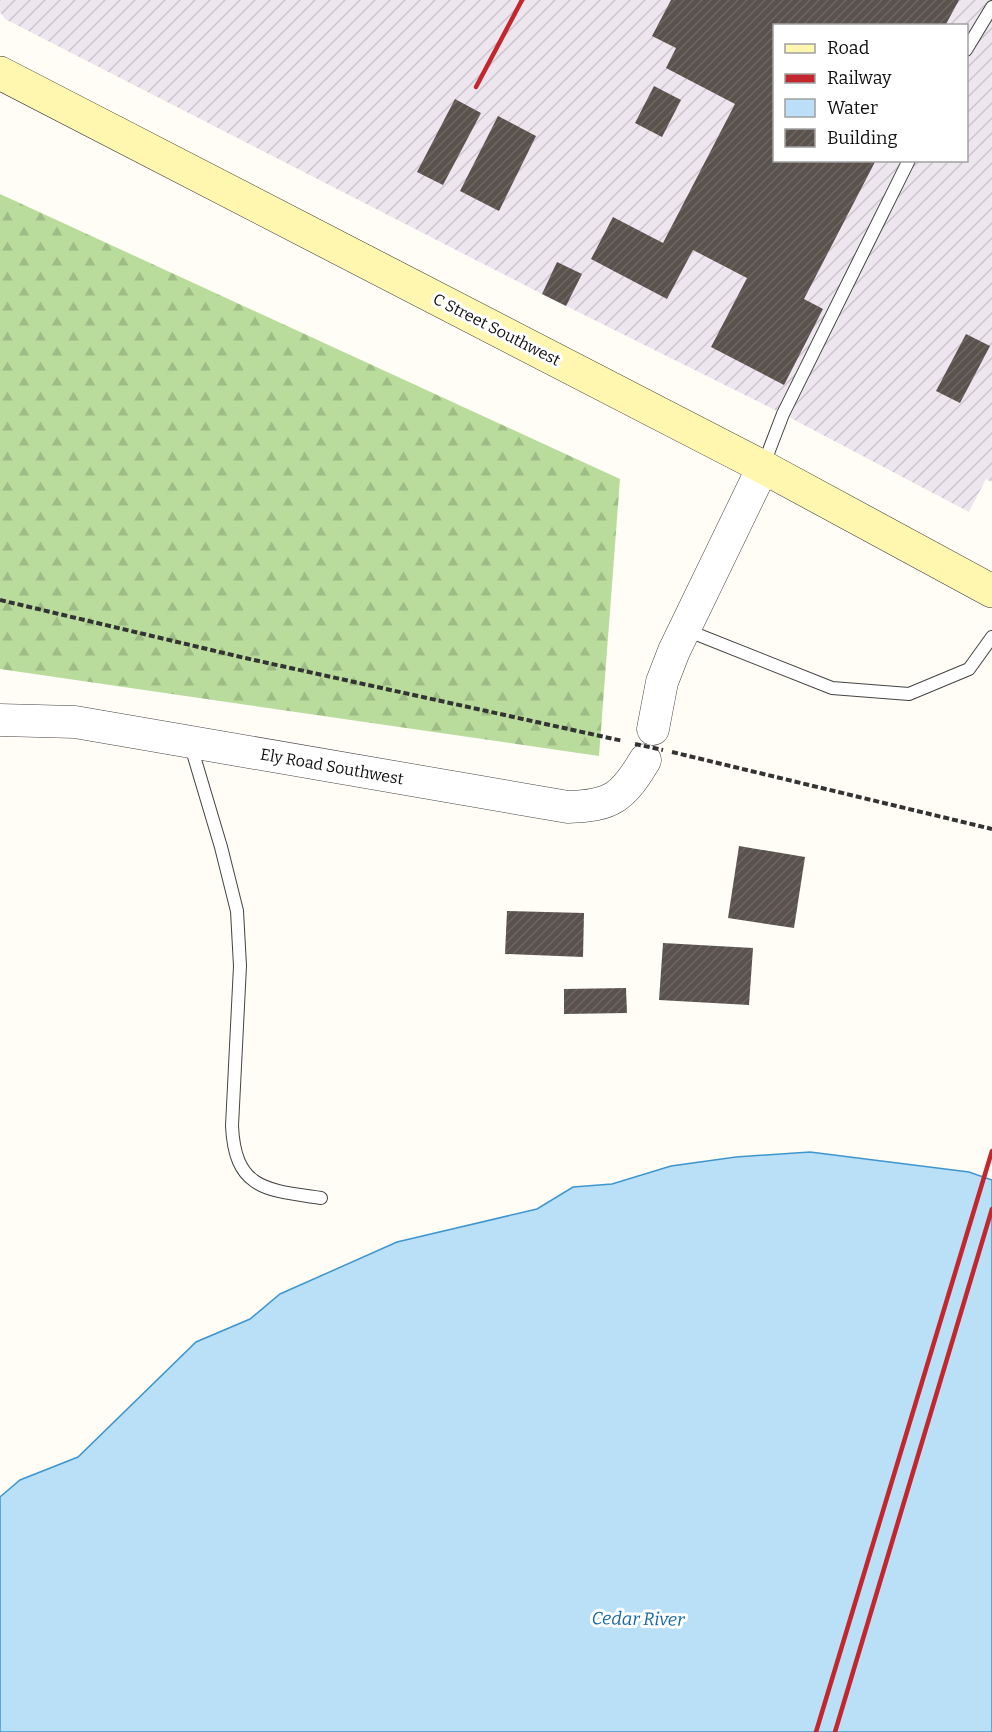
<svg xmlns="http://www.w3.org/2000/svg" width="992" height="1732" font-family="Bitter,serif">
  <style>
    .industrial { fill: url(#industrial-furrows); fill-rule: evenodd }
    .forest { fill: url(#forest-firs) }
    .water { fill: #b9e0f7; stroke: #3f96cf; stroke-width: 1.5 }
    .building { fill: url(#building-hatch) }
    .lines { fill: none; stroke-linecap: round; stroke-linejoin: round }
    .service-casing { stroke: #444; stroke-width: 14 }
    .tertiary-casing { stroke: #444; stroke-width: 33 }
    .secondary-casing { stroke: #333; stroke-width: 34 }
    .path { stroke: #333; stroke-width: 4; stroke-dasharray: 6 3; stroke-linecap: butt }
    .service { stroke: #fff; stroke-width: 12 }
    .tertiary { stroke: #fff; stroke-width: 32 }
    .secondary { stroke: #fff6b0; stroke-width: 33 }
    .rail { stroke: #c4262e; stroke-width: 4.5 }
    .path-bridge { stroke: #333; stroke-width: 4; stroke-dasharray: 6 3; stroke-linecap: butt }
    .labels { text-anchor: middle; stroke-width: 6; stroke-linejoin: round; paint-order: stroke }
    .street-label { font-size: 16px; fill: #111; stroke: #fff }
    .water-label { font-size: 18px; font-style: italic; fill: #1768a6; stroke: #fff }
  </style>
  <defs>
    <pattern id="industrial-furrows" width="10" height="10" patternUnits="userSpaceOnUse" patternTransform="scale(1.5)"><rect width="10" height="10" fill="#eee6ef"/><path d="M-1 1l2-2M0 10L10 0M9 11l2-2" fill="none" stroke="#cbc4cc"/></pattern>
    <pattern id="forest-firs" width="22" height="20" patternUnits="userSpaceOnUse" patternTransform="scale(1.5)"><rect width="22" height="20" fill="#b9dc9c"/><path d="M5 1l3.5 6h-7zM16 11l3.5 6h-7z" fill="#9ebc85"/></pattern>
    <pattern id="building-hatch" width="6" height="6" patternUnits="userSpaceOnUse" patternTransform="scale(1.5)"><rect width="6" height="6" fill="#5a524d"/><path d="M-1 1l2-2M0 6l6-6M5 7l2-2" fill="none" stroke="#6d6662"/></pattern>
  </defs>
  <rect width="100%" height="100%" fill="#fffdf5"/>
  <path class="industrial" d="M0,0H992V482L986,479L969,512L783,414L542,294L5,19L0,12ZM774,26H966V160H774Z"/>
  <path class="forest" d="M0,194L620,479L599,756L0,669Z"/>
  <path class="water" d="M810,1152L969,1172L992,1180V1732H0V1497L20,1480L78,1457L196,1342L250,1319L280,1294L397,1242L537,1209L573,1187L612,1184L671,1166L736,1157Z"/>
  <g class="building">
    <path d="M671,0H959L945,26H774V160H876L804,299L823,309L784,385L711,347L747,278L693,250L667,299L591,259L613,217L663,243L735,104L666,68L676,48L652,36Z"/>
    <path d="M654,86L681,100L662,137L635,123Z"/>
    <path d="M455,99L481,113L443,185L417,172Z"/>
    <path d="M498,116L536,136L499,211L460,191Z"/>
    <path d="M557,262L582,274L566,306L542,294Z"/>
    <path d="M966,334L990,346L960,403L936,391Z"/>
    <path d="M739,846L805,857L794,928L728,918Z"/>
    <path d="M507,911L584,913L583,957L505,954Z"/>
    <path d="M663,943L753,948L749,1005L659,1000Z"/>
    <path d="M626,988L627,1013L564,1014V989Z"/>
  </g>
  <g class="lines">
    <g class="service-casing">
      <g id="service">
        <path d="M966,50L992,7"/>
        <path d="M763,466L783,414L909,160"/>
        <path d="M686,630L832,688L909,694L969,669L992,637"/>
        <path d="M190,743L221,847L237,911L240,966L232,1126C235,1190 267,1190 321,1198"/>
      </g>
    </g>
    <g class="tertiary-casing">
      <g id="tertiary">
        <path d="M0,720L75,722L568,807C612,806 623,797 645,760"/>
        <path d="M653,729L662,682L674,651L763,467"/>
      </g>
    </g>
    <g class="secondary-casing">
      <path id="secondary" d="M0,73L763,467L992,591"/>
    </g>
    <g class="path">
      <path d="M0,600L245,658L623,741"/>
      <path d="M672,752L992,829"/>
    </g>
    <use href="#service" class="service"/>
    <use href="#tertiary" class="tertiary"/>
    <use href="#secondary" class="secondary"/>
    <g class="rail">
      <path d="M476,87L522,0"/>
      <path d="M816,1732L992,1151"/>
      <path d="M835,1732L992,1209"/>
    </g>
    <path class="path-bridge" d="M635,744L663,750"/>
  </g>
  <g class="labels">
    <g class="street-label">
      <text transform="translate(497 329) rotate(27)" y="6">C Street Southwest</text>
      <text transform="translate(332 766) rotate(10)" y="6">Ely Road Southwest</text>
    </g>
    <g class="water-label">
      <text transform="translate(638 1619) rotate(1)" y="6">Cedar River</text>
    </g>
  </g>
  <rect x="773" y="24" width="195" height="138" fill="#ffffff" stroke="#a0a0a0" stroke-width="1.5"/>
  <rect x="785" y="44" width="30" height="9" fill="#fff6b0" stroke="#a0a0a0" stroke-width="1.5"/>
  <text x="827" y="54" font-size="18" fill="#111111">Road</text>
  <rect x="785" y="74" width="30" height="9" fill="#c4262e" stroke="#a0a0a0" stroke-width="1.5"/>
  <text x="827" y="84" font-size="18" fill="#111111">Railway</text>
  <rect x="785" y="99" width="30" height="18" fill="#b9e0f7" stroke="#a0a0a0" stroke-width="1.5"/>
  <text x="827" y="114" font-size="18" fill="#111111">Water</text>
  <rect x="785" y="129" width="30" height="18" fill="url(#building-hatch)" stroke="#a0a0a0" stroke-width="1.5"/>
  <text x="827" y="144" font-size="18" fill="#111111">Building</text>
</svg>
